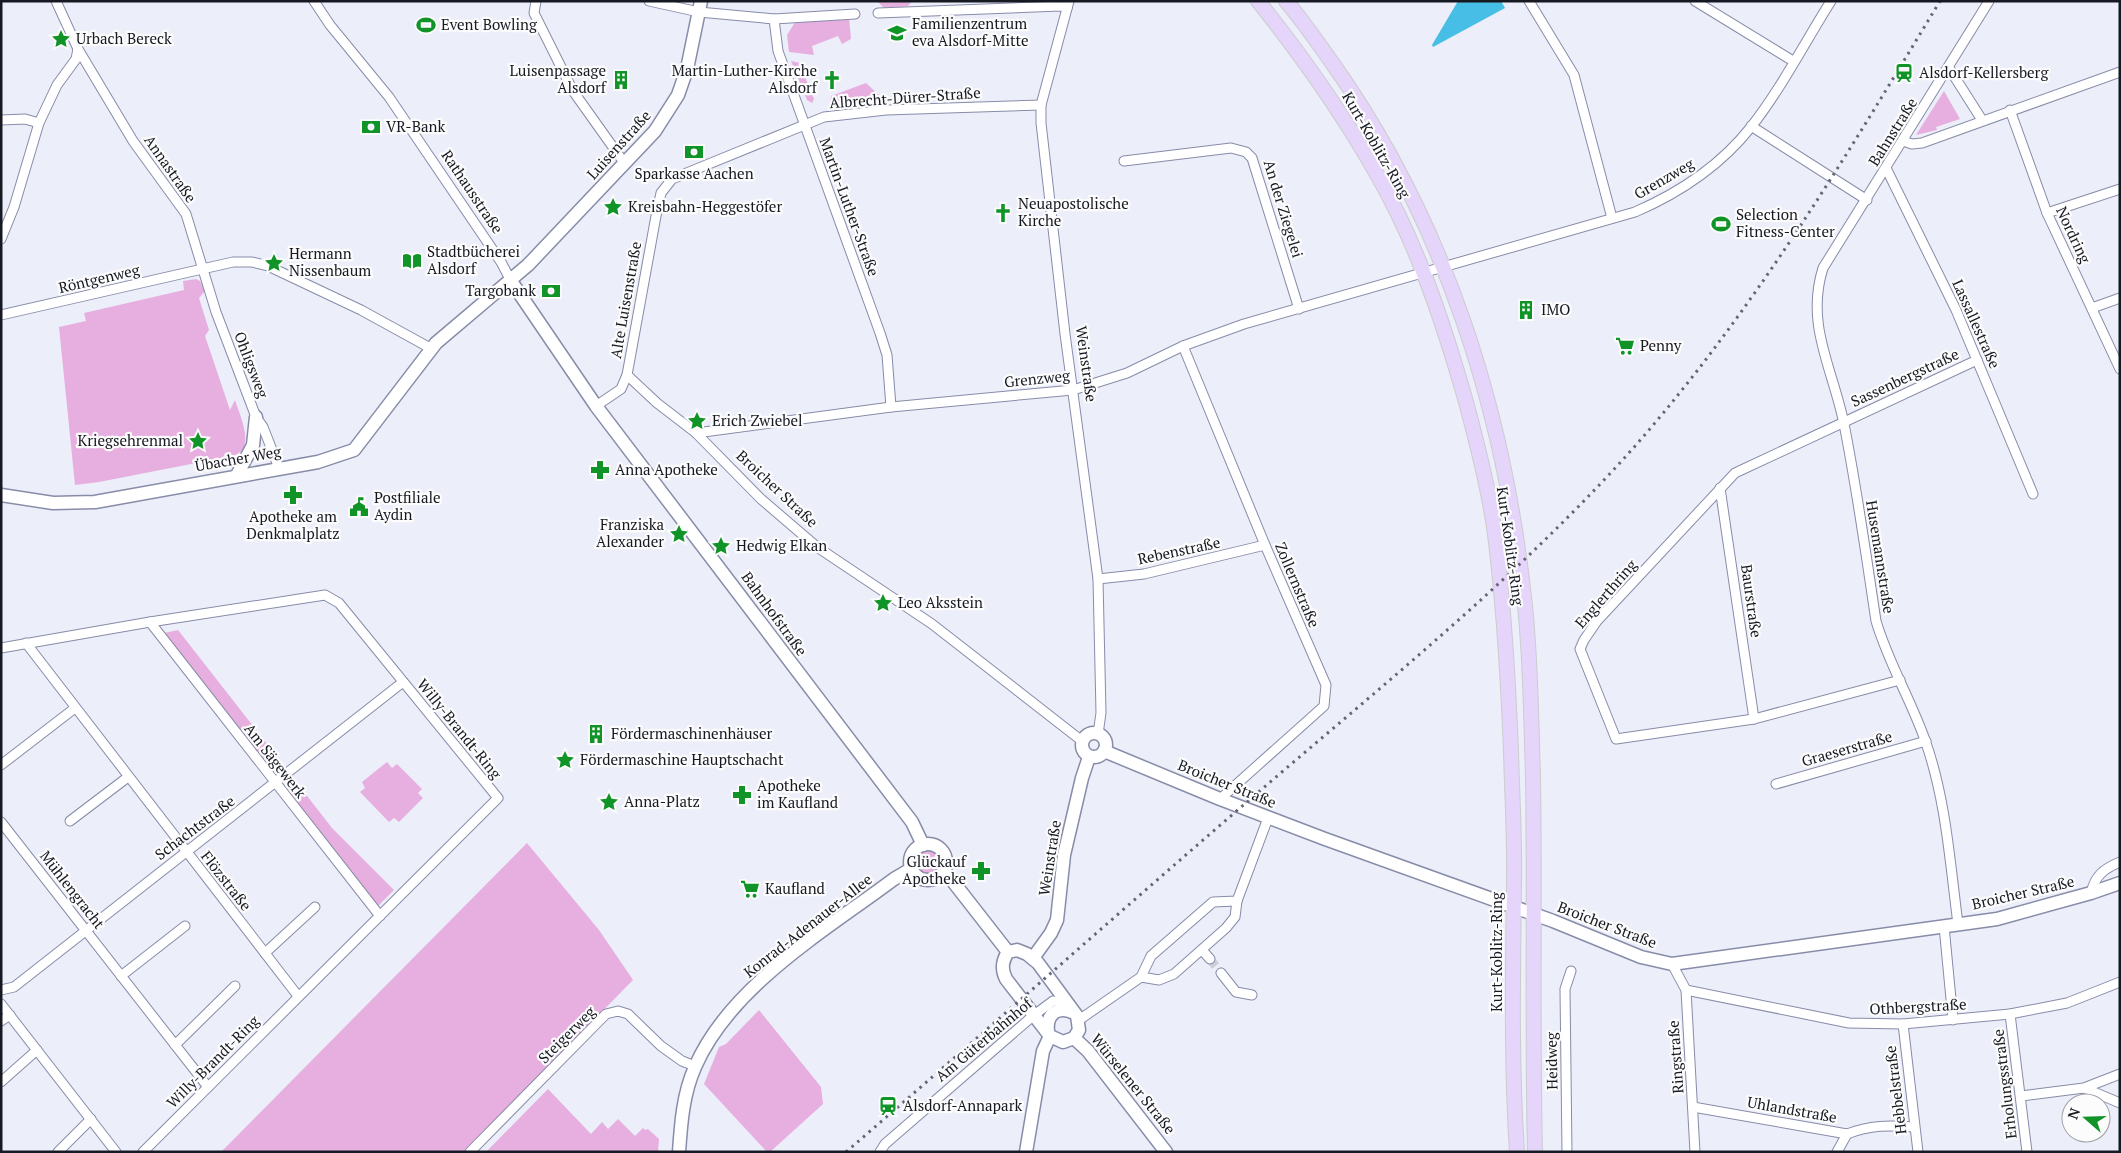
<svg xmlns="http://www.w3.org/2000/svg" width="2121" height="1153" font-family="'PT Serif',serif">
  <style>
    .green { fill: #e7afe0 }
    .water { fill: #46bee5 }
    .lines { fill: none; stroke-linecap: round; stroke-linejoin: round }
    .street-tunnel { stroke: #ccceda; stroke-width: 9; stroke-dasharray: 9 4.5; stroke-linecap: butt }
    .street-casing { stroke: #878ca8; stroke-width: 11 }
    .secondary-casing { stroke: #878ca8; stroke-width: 15 }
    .primary-casing { stroke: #ccccce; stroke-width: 16 }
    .street { stroke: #fff; stroke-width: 9 }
    .secondary { stroke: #fff; stroke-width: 12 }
    .primary { stroke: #e5d5fa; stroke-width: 14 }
    .rail { stroke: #636570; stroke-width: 3; stroke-dasharray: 2.5 5; stroke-linecap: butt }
    .labels { text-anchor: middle; stroke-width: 4.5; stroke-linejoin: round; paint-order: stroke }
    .poi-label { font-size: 15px; fill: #161822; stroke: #fcfcfc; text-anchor: start }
    .street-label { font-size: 15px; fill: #161822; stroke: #fcfcfc }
  </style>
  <rect width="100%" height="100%" fill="#eceefa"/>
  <g class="green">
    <path d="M877,1H912L908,6L885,9Z"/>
    <path d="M849,18L851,39L842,44L838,36L812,46L814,55L789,52L787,35L797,19Z"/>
    <path d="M791,61L800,63L799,71L803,72L814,99L812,103L807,100Z"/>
    <path d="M866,83L881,97L878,100L830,104L831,96Z"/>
    <path d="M1944,91L1960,119L1936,127L1937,130L1916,135Z"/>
    <path d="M196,279L200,281L205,291L199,298L209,330L205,336L230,410L235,400C240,416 257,450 232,456L99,482L75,485L59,327L86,321L84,313L184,290L183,281Z"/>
    <path d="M178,630L282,763L272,772L164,633Z"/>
    <path d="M387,762L392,768L397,764L422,789L418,793L423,798L399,822L394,818L389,822L360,792L365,788L362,782Z"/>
    <path d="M297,783L332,828L394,890L377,907L287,791Z"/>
    <path d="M527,843L599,930L633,980L464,1152H221Z"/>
    <circle cx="928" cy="862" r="13"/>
    <path d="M759,1010L821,1087L823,1104L770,1152H767L704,1084L719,1047L726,1044Z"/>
    <path d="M548,1089L591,1134L602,1122L608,1129L618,1119L635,1136L643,1128L645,1130L648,1129L659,1139L658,1152H486Z"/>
  </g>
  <path class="water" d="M1458,1H1501L1505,8L1433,47L1432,45Z"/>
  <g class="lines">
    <path class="street-tunnel" d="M1210,959L1221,973"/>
    <g class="street-casing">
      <g id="street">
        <path d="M56,1L78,49L133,141L186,214L216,312L256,417L263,427L279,468"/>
        <path d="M314,1L330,25L389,97L501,262L511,281"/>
        <path d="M536,1L534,13L573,91L625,164"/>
        <path d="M649,1L699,12L774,19L855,14"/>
        <path d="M1069,1L1041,105V123L1065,334L1098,579L1101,713L1098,734"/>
        <path d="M1529,1L1574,75L1612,218"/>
        <path d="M1695,1L1793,61"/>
        <path d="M878,13L1061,6L1067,8"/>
        <path d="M774,19L778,51L880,333L887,355L891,407"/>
        <path d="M1949,68L1982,120"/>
        <path d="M2010,110L2047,213L2120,369"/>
        <path d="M1,120L25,119L39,123"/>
        <path d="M1751,126L1867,200"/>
        <path d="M1903,141L1912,144L1922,143L2120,72"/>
        <path d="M1124,161L1231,148L1246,152L1252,158L1299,309"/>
        <path d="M1886,168L1956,310L2033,494"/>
        <path d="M2047,213L2120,189"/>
        <path d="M1,239L14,207L39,123L57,85L76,59L78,49"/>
        <path d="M2092,308L2120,298"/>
        <path d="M1,315L233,262H252L268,266L361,310L432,349"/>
        <path d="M1183,346L1265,545L1326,685L1324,706L1220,799"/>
        <path d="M627,375L657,403L696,433L761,499L817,547L932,624L1082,741"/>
        <path d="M596,406L621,389L627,375L656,216L661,193L672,179L824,117L886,110L1041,105"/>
        <path d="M696,433L891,407L1073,390L1127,373L1183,346L1244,324L1635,212C1679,193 1721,165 1751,127C1781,89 1805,42 1831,1"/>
        <path d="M1720,488L1754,719"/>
        <path d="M1098,579L1144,574L1265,545"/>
        <path d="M150,622L380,916"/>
        <path d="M26,643L298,996"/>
        <path d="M1,648L150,622L325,595L339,603L498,798L143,1152"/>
        <path d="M1900,680L1754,719L1616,739L1580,649L1584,640L1597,621L1735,473L1977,360"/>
        <path d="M1,765L75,708"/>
        <path d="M1776,784L1926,741"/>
        <path d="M70,821L128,777"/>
        <path d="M1,822L208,1087"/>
        <path d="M2091,893C2095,876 2103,869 2120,862"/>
        <path d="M1958,924C1950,863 1946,799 1925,740C1911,700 1888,662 1876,621C1866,555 1857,489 1844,424C1833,369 1805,325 1823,268L1989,1"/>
        <path d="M1944,926L1953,1020"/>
        <path d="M1202,950L1210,959"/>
        <path d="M265,953L315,907"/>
        <path d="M1672,964L1686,990L1695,1152"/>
        <path d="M1221,973L1236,992L1252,995"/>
        <path d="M121,976L185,926"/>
        <path d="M1141,977L1159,980L1174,974L1226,928L1235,917L1237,901"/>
        <path d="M1,990L14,987L403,682"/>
        <path d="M1686,990L1849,1023L1903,1024L2010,1014L2067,1003L2120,982"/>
        <path d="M1,1004L116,1152"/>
        <path d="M2010,1014L2027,1152"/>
        <path d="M1079,1020L1141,977L1151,956L1213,902L1237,901L1268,818"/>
        <path d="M1,1021L10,1015"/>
        <path d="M1903,1024L1918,1152"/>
        <path d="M175,1045L235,986"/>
        <path d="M1,1082L37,1050"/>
        <path d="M2084,1088L2120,1103"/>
        <path d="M2021,1096L2084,1088L2120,1074"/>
        <path d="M1693,1107L1847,1134C1870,1125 1889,1125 1914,1127"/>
        <path d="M58,1152L91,1119"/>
        <path d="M470,1152L606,1014L618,1011L628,1014L661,1046L682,1061L695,1066"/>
        <path d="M880,1152L885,1144L1034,1015L1053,1001L1067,1002"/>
        <path d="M1567,1152L1565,989L1571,971"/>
        <path d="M1837,1152L1847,1134"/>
      </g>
    </g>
    <g class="secondary-casing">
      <g id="secondary">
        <path d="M511,281L596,406L912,822L923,845"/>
        <path d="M237,475L253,445L256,417"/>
        <path d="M1,495L53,503L95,502L318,462L354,450L436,343L528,265L655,131L678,95L687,69L701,1"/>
        <circle cx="1094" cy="745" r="12"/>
        <path d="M1104,751L1220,799L1325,839L1553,921L1641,957L1672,964L1997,919L2091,893L2120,883"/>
        <circle cx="928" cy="862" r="18"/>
        <path d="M944,870L1008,952"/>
        <path d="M1017,950L1027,954L1038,963L1077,1016L1079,1030L1074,1038L1063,1042L1050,1036L1006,979C1001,969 1002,961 1008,952Z"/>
        <path d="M1033,958L1051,933L1057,920L1064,855L1082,778L1089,757"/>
        <path d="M1048,1031C1046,1014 1058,1005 1074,1013"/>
        <path d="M1074,1038L1088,1051L1166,1152"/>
        <path d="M679,1152C681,1123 683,1094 695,1067C730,986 826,930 894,879L911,869"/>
        <path d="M1026,1152L1043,1051L1050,1036"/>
      </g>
    </g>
    <g class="primary-casing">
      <g id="primary">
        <path d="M1258,1C1302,56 1343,114 1378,176C1418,246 1444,325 1466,402C1477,443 1488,485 1494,527C1504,601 1508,676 1511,751C1512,795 1515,840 1514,884C1513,973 1511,1063 1517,1152"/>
        <path d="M1286,1C1303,21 1318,43 1333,64C1446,224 1505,413 1525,606C1531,663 1531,720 1533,776C1535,901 1532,1027 1535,1152"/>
      </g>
    </g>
    <use href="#street" class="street"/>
    <use href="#secondary" class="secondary"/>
    <use href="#primary" class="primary"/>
    <path class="rail" d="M846,1152C978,1038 1108,922 1240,808C1375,691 1517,579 1636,445C1755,309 1847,155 1940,1"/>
  </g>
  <defs>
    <g id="stadium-bare" transform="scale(1.5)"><path d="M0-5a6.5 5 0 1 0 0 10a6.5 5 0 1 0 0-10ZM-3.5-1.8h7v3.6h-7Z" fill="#109427" stroke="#fcfcfc" stroke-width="2.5" paint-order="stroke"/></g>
    <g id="school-bare" transform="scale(1.5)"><path d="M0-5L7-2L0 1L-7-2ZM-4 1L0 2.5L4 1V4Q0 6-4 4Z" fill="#109427" stroke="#fcfcfc" stroke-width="2.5" paint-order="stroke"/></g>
    <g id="sight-bare" transform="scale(1.5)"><path d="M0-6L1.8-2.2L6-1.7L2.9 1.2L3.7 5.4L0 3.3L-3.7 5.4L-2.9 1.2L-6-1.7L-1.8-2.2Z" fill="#109427" stroke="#fcfcfc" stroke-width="2.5" paint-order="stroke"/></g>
    <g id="station-bare" transform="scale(1.5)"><path d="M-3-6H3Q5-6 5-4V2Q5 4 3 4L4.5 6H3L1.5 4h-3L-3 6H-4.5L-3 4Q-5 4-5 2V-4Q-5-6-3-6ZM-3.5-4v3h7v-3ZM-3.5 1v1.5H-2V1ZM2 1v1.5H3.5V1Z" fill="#109427" stroke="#fcfcfc" stroke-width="2.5" paint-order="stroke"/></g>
    <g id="building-bare" transform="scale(1.5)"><path d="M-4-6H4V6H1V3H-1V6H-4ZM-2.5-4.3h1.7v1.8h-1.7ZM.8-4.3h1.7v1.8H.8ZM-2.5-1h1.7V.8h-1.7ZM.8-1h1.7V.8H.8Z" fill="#109427" stroke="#fcfcfc" stroke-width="2.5" paint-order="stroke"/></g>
    <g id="church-bare" transform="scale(1.5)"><path d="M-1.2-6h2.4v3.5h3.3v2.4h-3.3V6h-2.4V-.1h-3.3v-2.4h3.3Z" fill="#109427" stroke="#fcfcfc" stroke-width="2.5" paint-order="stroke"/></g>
    <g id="bank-bare" transform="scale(1.5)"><path d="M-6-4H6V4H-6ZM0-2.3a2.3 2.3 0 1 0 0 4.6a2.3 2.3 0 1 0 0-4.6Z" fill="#109427" stroke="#fcfcfc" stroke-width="2.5" paint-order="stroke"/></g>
    <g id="library-bare" transform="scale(1.5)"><path d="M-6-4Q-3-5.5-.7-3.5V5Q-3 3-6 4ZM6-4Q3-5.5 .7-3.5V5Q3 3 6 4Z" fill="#109427" stroke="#fcfcfc" stroke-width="2.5" paint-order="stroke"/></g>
    <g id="supermarket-bare" transform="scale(1.5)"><path d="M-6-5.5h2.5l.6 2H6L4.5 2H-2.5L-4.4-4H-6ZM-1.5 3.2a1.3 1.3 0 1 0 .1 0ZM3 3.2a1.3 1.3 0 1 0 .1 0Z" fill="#109427" stroke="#fcfcfc" stroke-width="2.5" paint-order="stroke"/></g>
    <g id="pharmacy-bare" transform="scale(1.5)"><path d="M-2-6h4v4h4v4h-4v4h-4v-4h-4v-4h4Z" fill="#109427" stroke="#fcfcfc" stroke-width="2.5" paint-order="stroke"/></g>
    <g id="civic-bare" transform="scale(1.5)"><path d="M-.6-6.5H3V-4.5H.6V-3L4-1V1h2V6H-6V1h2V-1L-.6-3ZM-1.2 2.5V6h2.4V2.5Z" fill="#109427" stroke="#fcfcfc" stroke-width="2.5" paint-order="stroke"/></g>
  </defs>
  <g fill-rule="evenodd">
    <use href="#stadium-bare" x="426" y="25"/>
    <use href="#school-bare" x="897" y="33"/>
    <use href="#sight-bare" x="61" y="39"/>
    <use href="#station-bare" x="1904" y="73"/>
    <use href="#building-bare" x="621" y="80"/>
    <use href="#church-bare" x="832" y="80"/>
    <use href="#bank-bare" x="371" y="127"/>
    <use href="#bank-bare" x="694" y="152"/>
    <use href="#sight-bare" x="613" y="207"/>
    <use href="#church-bare" x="1003" y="213"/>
    <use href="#stadium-bare" x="1721" y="224"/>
    <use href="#library-bare" x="412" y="261"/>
    <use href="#sight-bare" x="274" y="263"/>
    <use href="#bank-bare" x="551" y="291"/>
    <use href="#building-bare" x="1526" y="310"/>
    <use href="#supermarket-bare" x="1625" y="346"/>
    <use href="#sight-bare" x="697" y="421"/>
    <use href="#sight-bare" x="198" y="441"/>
    <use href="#pharmacy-bare" x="600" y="470"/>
    <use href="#pharmacy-bare" x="293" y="495"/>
    <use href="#civic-bare" x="359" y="507"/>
    <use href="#sight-bare" x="679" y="534"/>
    <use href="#sight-bare" x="721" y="546"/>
    <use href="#sight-bare" x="883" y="603"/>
    <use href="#building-bare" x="596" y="734"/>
    <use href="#sight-bare" x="565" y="760"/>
    <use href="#pharmacy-bare" x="742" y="795"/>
    <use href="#sight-bare" x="609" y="802"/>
    <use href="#pharmacy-bare" x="981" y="871"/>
    <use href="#supermarket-bare" x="750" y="889"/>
    <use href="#station-bare" x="888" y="1106"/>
  </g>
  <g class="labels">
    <g class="poi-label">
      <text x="912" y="29">Familienzentrum<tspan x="912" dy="17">eva Alsdorf-Mitte</tspan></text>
      <text x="441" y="30">Event Bowling</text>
      <text x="76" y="44">Urbach Bereck</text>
      <text x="606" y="76" text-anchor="end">Luisenpassage<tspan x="606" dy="17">Alsdorf</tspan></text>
      <text x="817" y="76" text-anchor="end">Martin-Luther-Kirche<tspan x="817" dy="17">Alsdorf</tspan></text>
      <text x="1919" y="78">Alsdorf-Kellersberg</text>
      <text x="386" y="132">VR-Bank</text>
      <text x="694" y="179" text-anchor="middle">Sparkasse Aachen</text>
      <text x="1018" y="209">Neuapostolische<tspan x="1018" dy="17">Kirche</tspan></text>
      <text x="628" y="212">Kreisbahn-Heggestöfer</text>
      <text x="1736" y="220">Selection<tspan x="1736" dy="17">Fitness-Center</tspan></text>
      <text x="427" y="257">Stadtbücherei<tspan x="427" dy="17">Alsdorf</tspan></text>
      <text x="289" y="259">Hermann<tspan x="289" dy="17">Nissenbaum</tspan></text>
      <text x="536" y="296" text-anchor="end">Targobank</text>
      <text x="1541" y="315">IMO</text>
      <text x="1640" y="351">Penny</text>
      <text x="712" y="426">Erich Zwiebel</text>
      <text x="183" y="446" text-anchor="end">Kriegsehrenmal</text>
      <text x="615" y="475">Anna Apotheke</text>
      <text x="374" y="503">Postfiliale<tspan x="374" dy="17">Aydin</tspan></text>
      <text x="293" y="522" text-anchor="middle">Apotheke am<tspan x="293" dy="17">Denkmalplatz</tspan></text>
      <text x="664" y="530" text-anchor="end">Franziska<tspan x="664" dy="17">Alexander</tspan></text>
      <text x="736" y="551">Hedwig Elkan</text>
      <text x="898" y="608">Leo Aksstein</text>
      <text x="611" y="739">Fördermaschinenhäuser</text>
      <text x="580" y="765">Fördermaschine Hauptschacht</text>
      <text x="757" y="791">Apotheke<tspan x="757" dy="17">im Kaufland</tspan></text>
      <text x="624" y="807">Anna-Platz</text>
      <text x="966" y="867" text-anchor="end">Glückauf<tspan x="966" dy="17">Apotheke</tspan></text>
      <text x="765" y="894">Kaufland</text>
      <text x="903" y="1111">Alsdorf-Annapark</text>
    </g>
    <g class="street-label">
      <text transform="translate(905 98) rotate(-4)" y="5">Albrecht-Dürer-Straße</text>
      <text transform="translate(1893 132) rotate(-58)" y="5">Bahnstraße</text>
      <text transform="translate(619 145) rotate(-48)" y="5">Luisenstraße</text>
      <text transform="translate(1376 145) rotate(60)" y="5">Kurt-Koblitz-Ring</text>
      <text transform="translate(170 169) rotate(55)" y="5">Annastraße</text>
      <text transform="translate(1664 179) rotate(-30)" y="5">Grenzweg</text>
      <text transform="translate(472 192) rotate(56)" y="5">Rathausstraße</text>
      <text transform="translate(849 207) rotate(70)" y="5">Martin-Luther-Straße</text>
      <text transform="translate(1283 209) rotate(73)" y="5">An der Ziegelei</text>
      <text transform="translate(2073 235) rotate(65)" y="5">Nordring</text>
      <text transform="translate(99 279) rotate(-13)" y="5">Röntgenweg</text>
      <text transform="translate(626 300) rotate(-80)" y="5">Alte Luisenstraße</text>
      <text transform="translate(1976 324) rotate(66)" y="5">Lassallestraße</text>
      <text transform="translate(1086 364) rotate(82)" y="5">Weinstraße</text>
      <text transform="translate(251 365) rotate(69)" y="5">Ohligsweg</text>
      <text transform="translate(1905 378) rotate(-25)" y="5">Sassenbergstraße</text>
      <text transform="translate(1037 379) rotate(-6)" y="5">Grenzweg</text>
      <text transform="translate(238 459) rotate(-10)" y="5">Übacher Weg</text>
      <text transform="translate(777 489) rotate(43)" y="5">Broicher Straße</text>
      <text transform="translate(1510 546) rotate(82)" y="5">Kurt-Koblitz-Ring</text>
      <text transform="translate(1179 551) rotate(-12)" y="5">Rebenstraße</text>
      <text transform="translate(1880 557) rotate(81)" y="5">Husemannstraße</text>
      <text transform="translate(1297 585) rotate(67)" y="5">Zollernstraße</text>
      <text transform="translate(1606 594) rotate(-49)" y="5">Englerthring</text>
      <text transform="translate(1751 601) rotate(82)" y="5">Baurstraße</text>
      <text transform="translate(774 614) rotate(54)" y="5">Bahnhofstraße</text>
      <text transform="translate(459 729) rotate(51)" y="5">Willy-Brandt-Ring</text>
      <text transform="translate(1847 749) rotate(-16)" y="5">Graeserstraße</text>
      <text transform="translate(275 761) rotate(52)" y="5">Am Sägewerk</text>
      <text transform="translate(1227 784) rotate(22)" y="5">Broicher Straße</text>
      <text transform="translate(195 828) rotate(-37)" y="5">Schachtstraße</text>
      <text transform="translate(1050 858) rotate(-81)" y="5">Weinstraße</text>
      <text transform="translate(226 881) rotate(52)" y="5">Flözstraße</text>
      <text transform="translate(72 890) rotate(52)" y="5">Mühlengracht</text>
      <text transform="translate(2023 893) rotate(-13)" y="5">Broicher Straße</text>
      <text transform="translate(1607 925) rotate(21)" y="5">Broicher Straße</text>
      <text transform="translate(808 926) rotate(-38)" y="5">Konrad-Adenauer-Allee</text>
      <text transform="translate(1497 952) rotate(-90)" y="5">Kurt-Koblitz-Ring</text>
      <text transform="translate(1918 1007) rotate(-3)" y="5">Othbergstraße</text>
      <text transform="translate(567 1035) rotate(-45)" y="5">Steigerweg</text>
      <text transform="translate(984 1040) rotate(-40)" y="5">Am Güterbahnhof</text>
      <text transform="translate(1676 1057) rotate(-94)" y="5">Ringstraße</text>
      <text transform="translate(1552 1061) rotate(-91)" y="5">Heidweg</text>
      <text transform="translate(213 1062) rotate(-45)" y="5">Willy-Brandt-Ring</text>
      <text transform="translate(1133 1084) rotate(51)" y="5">Würselener Straße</text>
      <text transform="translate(2005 1084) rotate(-97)" y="5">Erholungsstraße</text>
      <text transform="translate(1896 1090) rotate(-97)" y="5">Hebbelstraße</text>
      <text transform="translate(1792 1110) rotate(10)" y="5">Uhlandstraße</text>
    </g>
  </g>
  <rect width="2121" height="1153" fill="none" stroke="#161822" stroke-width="5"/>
  <g transform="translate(2086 1118) rotate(290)"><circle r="24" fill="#fcfcfc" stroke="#a0a1a5"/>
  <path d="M0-4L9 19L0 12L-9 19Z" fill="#109427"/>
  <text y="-8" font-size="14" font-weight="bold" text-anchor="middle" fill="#161822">N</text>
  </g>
</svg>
